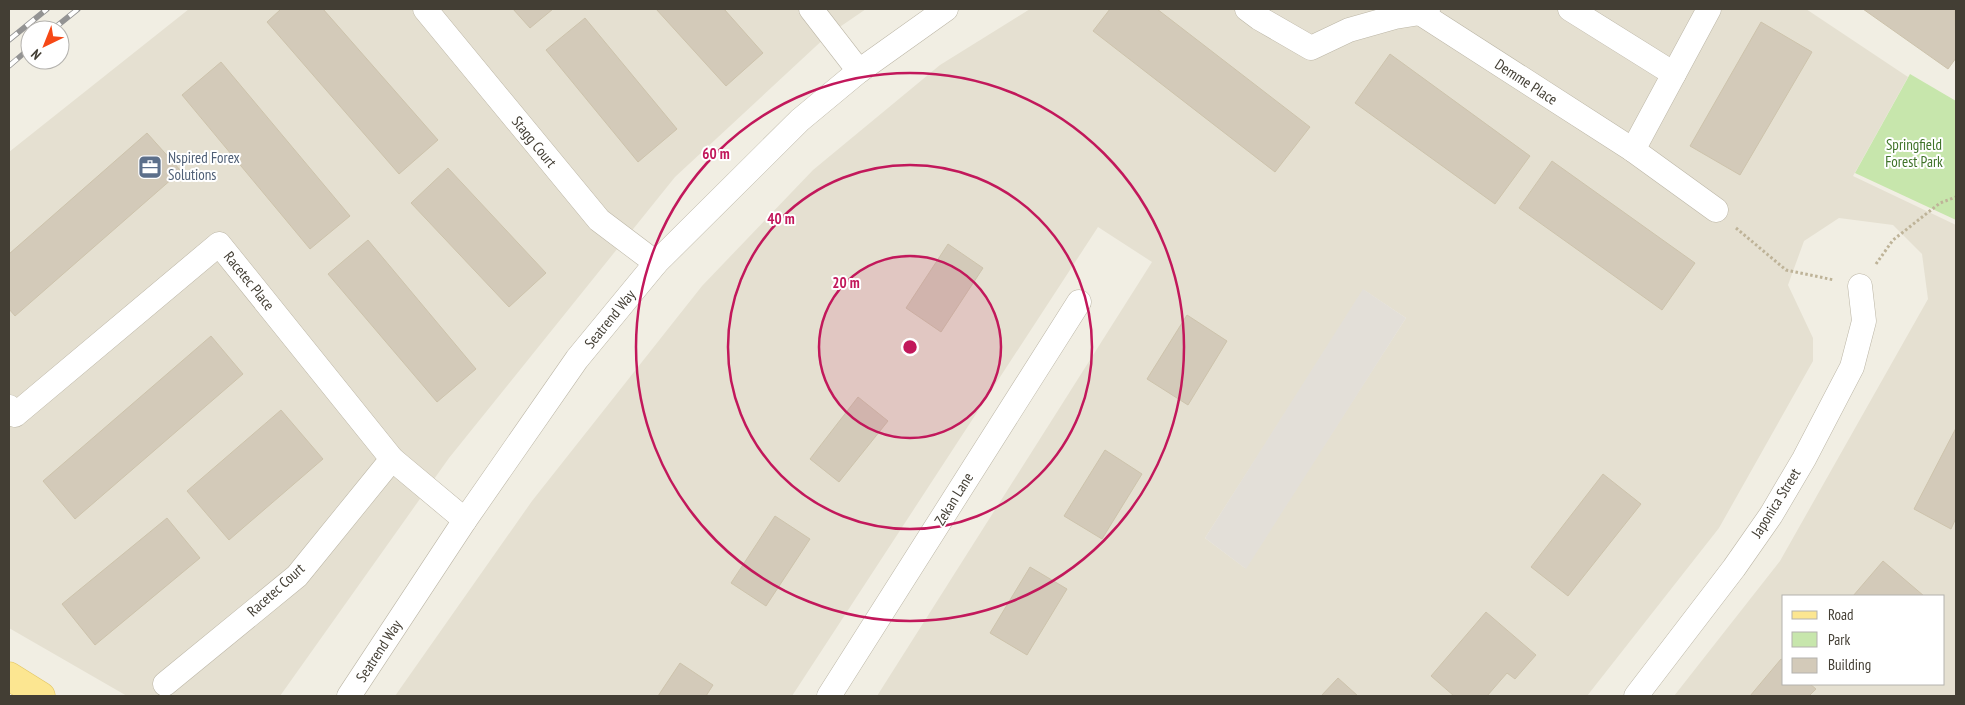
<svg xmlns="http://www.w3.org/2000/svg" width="1965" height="705" font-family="'PT Sans Narrow',sans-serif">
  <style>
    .residential { fill: #e5e0d1; fill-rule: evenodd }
    .industrial { fill: #e3dfd8 }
    .green { fill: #c7e6ac }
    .building { fill: #d3cab9; stroke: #cdc3ac }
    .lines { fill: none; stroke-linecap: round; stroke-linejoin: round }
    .minor-casing { stroke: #bcb6a6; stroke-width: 25 }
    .primary-casing { stroke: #e1c462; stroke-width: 29 }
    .path { stroke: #beb398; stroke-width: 3; stroke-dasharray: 2.5 2.5; stroke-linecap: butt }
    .minor { stroke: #fff; stroke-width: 24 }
    .primary { stroke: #fce691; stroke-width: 28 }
    .rail-casing { stroke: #939393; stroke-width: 5.5 }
    .rail { stroke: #fff; stroke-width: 4; stroke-dasharray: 11; stroke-linecap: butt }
    .ring { fill: none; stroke: #c2185b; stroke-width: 2.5 }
    .labels { text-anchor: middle; stroke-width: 4; stroke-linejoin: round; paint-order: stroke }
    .street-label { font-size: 15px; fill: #433e34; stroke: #fff }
    .park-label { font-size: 15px; fill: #3f7329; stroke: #fff }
    .service-label { font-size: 15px; fill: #4e5e75; stroke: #fff; text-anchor: start }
    .centre { fill: #c2185b; stroke: #fff; stroke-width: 2.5 }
    .ring-label { font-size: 15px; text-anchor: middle; font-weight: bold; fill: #c2185b; stroke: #fff; stroke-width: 4; stroke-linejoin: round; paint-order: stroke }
  </style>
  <rect width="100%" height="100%" fill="#f1eee3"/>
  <g class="residential">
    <path d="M189,9H866L828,35L675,177L449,458L280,696H127L9,628V152Z"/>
    <path d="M1030,9H1806L1908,77L1853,176L1956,225V696H1674L1780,561L1928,299L1922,254L1893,225L1839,218L1804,241L1788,285L1813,338V361L1719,528L1587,696H877L1152,262L1098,227L792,696H395L532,501L702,286L813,170L940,65ZM1364,290L1406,318L1245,568L1205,538ZM1784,596H1944V684H1784Z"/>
  </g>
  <path class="industrial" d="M1363,289L1406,318L1246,569L1205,538Z"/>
  <path class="green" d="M1910,74L1956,101V220L1855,173Z"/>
  <g class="building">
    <path d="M281,9H323L438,140L399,174L267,22Z"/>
    <path d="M513,9H553L530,28Z"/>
    <path d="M656,9H724L763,53L726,86Z"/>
    <path d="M1110,9H1157L1310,127L1275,172L1093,31Z"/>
    <path d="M1863,9H1955L1956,58L1948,69Z"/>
    <path d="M585,18L677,129L638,162L546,50Z"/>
    <path d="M1761,22L1812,52L1740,175L1690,146Z"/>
    <path d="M1390,54L1530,156L1495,204L1355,103Z"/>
    <path d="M221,62L350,216L310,249L182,95Z"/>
    <path d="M147,133L181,171L15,316L9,309V254Z"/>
    <path d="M1552,161L1695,263L1662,310L1519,208Z"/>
    <path d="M448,168L546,273L509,307L411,203Z"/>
    <path d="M368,240L476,369L437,402L328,274Z"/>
    <path d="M948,244L983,268L941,332L906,308Z"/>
    <path d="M1187,315L1227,341L1188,405L1147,379Z"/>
    <path d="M211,336L243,374L75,519L43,481Z"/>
    <path d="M858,397L888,421L839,482L810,459Z"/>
    <path d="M281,410L323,459L229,540L187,491Z"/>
    <path d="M1956,428V518L1951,529L1914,509Z"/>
    <path d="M1105,450L1142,474L1102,539L1064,516Z"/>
    <path d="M1603,474L1641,504L1568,596L1531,567Z"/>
    <path d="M775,516L810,539L766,606L731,583Z"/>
    <path d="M167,518L200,558L95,645L62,604Z"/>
    <path d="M1883,561L1924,596H1853Z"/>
    <path d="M1030,567L1067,589L1027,655L990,633Z"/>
    <path d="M1486,612L1536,655L1515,679L1507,673L1487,696H1454L1431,676Z"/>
    <path d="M1781,659L1784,661V684H1810L1816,689L1809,696H1750Z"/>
    <path d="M680,663L713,685L706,696H658Z"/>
    <path d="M1338,678L1358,696H1321Z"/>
  </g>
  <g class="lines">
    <g class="minor-casing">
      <g id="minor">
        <path d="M425,9L599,220L656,263"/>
        <path d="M811,9L859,71"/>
        <path d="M1247,9L1259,18L1311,48L1349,30L1395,17L1420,13L1428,9"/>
        <path d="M1570,9L1674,74"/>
        <path d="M1420,13L1633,150L1716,210"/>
        <path d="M1633,150L1709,9"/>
        <path d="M9,407L15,415L219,244L392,459L465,520"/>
        <path d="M165,684L297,576L392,459"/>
        <path d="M349,696L465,520L577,359L656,263L800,120L859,71L946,9"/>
        <path d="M829,696L1079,302"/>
        <path d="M1636,696L1734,568L1771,515L1804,459L1852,367L1864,321L1860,286"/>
      </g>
    </g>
    <g class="primary-casing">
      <path id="primary" d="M9,676L41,696"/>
    </g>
    <g class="path">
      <path d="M1736,228L1786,270L1834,280"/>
      <path d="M1876,264L1893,240L1940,203L1956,197"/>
    </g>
    <use href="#minor" class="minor"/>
    <use href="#primary" class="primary"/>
    <g class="rail-casing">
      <g id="rail">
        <path d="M52,30L78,9"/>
        <path d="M9,40L47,9"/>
        <path d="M9,66L30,48"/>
      </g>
    </g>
    <use href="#rail" class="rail"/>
  </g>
  <circle cx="910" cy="347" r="91" fill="#c2185b" fill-opacity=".12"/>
  <g class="ring">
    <circle cx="910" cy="347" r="91"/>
    <circle cx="910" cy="347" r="182"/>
    <circle cx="910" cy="347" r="274"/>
  </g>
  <defs>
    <g id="office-square" transform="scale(1.25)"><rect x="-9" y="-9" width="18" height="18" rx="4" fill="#5c6f8a" stroke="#fff"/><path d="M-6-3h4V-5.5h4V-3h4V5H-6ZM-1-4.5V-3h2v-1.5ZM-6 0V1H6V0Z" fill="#fff"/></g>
  </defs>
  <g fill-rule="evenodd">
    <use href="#office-square" x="150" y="167"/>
  </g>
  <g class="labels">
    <g class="street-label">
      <text transform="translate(1526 82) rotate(33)" y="5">Demme Place</text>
      <text transform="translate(534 142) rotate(51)" y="5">Stagg Court</text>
      <text transform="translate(249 281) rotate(51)" y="5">Racetec Place</text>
      <text transform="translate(610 319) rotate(-51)" y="5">Seatrend Way</text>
      <text transform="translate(954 499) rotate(-58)" y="5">Zekan Lane</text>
      <text transform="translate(1776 503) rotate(-58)" y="5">Japonica Street</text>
      <text transform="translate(276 590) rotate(-42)" y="5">Racetec Court</text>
      <text transform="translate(379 651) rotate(-57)" y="5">Seatrend Way</text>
    </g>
    <g class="park-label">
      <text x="1914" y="150">Springfield<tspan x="1914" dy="17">Forest Park</tspan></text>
    </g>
    <g class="service-label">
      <text x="168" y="163">Nspired Forex<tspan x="168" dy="17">Solutions</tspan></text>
    </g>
  </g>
  <circle cx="910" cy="347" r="8" class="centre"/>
  <g class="ring-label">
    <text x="716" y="159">60 m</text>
    <text x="781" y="224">40 m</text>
    <text x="846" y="288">20 m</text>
  </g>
  <rect width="1965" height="705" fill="none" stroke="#433e34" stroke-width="20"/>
  <rect x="1782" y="595" width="162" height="90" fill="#ffffff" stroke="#b4b2ae"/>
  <rect x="1792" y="611" width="25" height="8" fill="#fce691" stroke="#b4b2ae"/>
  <text x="1828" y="620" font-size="15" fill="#433e34">Road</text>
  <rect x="1792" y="632" width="25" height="15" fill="#c7e6ac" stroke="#b4b2ae"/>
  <text x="1828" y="645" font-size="15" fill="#433e34">Park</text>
  <rect x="1792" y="658" width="25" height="15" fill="#d3cab9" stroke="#b4b2ae"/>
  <text x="1828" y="670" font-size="15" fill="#433e34">Building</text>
  <g transform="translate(45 45) rotate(223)"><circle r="24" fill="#ffffff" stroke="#b4b2ae"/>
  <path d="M0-4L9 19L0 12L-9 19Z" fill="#f64816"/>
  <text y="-8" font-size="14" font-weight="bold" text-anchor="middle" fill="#433e34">N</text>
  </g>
</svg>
